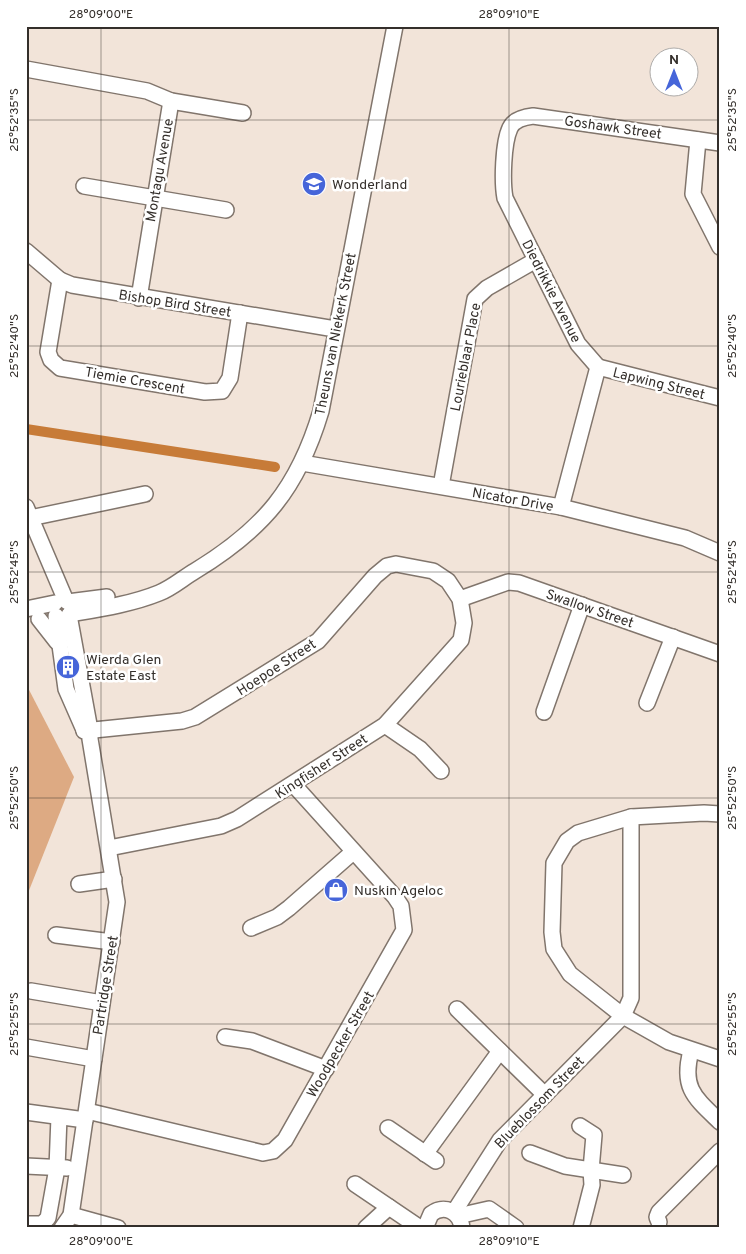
<svg xmlns="http://www.w3.org/2000/svg" width="746" height="1254" font-family="Overpass,sans-serif">
  <style>
    .green { fill: #ddaa83 }
    .lines { fill: none; stroke-linecap: round; stroke-linejoin: round }
    .canal { stroke: #c77b38; stroke-width: 10 }
    .minor-casing { stroke: #81756c; stroke-width: 18 }
    .minor { stroke: #fff; stroke-width: 15 }
    .ticks { fill: none; stroke: #342f2b; stroke-width: 1; stroke-opacity: 0.45 }
    .labels { text-anchor: middle; stroke-width: 5; stroke-linejoin: round; paint-order: stroke }
    .street-label { font-size: 14px; fill: #342f2b; stroke: #fff }
    .poi-label { font-size: 14px; fill: #342f2b; stroke: #fff; text-anchor: start }
    .neatline { fill: none; stroke: #342f2b; stroke-width: 2 }
    .ticks-label { font-size: 12px; text-anchor: middle; fill: #342f2b }
  </style>
  <rect width="100%" height="100%" fill="#f2e4d9"/>
  <path class="green" d="M26,684L74,777L26,898Z"/>
  <g class="lines">
    <path class="canal" d="M26,429L275,467"/>
    <g class="minor-casing">
      <g id="minor">
        <path d="M26,69L147,91L171,101L243,113"/>
        <path d="M698,140L693,194L720,247"/>
        <path d="M84,186L226,210"/>
        <path d="M26,251L60,280L72,285L335,329"/>
        <path d="M60,280L48,352L51,360L60,368L205,392L222,391L230,378L240,313"/>
        <path d="M139,298L171,101"/>
        <path d="M598,367L720,398"/>
        <path d="M302,463L561,507L685,538L720,553"/>
        <path d="M441,486L475,299L487,288L536,260"/>
        <path d="M26,507L66,601"/>
        <path d="M561,507L598,367L578,344L505,198C502,182 503,143 510,128C514,119 525,117 533,116L720,143"/>
        <path d="M30,518L145,494"/>
        <path d="M460,599L508,582L519,583L720,654"/>
        <path d="M68,602L107,597"/>
        <path d="M26,609L55,603"/>
        <path d="M70,614C99,609 132,604 159,593C172,588 183,578 195,571C264,529 298,488 321,411L395,26"/>
        <path d="M56,616L66,689L84,730"/>
        <path d="M39,619L57,642"/>
        <path d="M647,703L673,637"/>
        <path d="M544,712L582,605"/>
        <path d="M385,725L420,749L441,771"/>
        <path d="M84,731L182,721L195,717L318,641L375,576L387,566L396,564L433,571L448,581L460,599L464,623L461,640L385,725L237,819L221,826L109,848"/>
        <path d="M720,814L704,813L631,817L578,833L567,841L554,863L552,932L554,949L570,974L623,1016L669,1042L720,1059"/>
        <path d="M79,884L114,879"/>
        <path d="M251,928L277,917L289,908L353,852"/>
        <path d="M56,935L112,942"/>
        <path d="M31,991L102,1003"/>
        <path d="M457,1009L545,1095"/>
        <path d="M225,1037L252,1041L326,1069"/>
        <path d="M26,1047L94,1059"/>
        <path d="M691,1051C681,1088 695,1098 720,1122"/>
        <path d="M87,1111L263,1153L273,1151L285,1140L404,930L401,906L395,897L293,784"/>
        <path d="M26,1112L85,1120"/>
        <path d="M580,1126L594,1135L591,1170L592,1185L581,1228"/>
        <path d="M388,1128L436,1161"/>
        <path d="M530,1153L565,1166L623,1175"/>
        <path d="M425,1154L500,1051"/>
        <path d="M26,1166L67,1168"/>
        <path d="M355,1184L420,1228"/>
        <path d="M454,1212L500,1140L623,1016L631,998V817"/>
        <path d="M71,1215L118,1228"/>
        <path d="M458,1216L489,1209L516,1228"/>
        <path d="M659,1222L657,1217L659,1212L720,1151"/>
        <path d="M26,1224H42L48,1218L57,1168L59,1117"/>
        <path d="M62,1228L71,1215L117,902L90,739V730L69,615"/>
        <path d="M366,1228L389,1207"/>
        <path d="M425,1228L431,1214C444,1204 460,1211 462,1228"/>
      </g>
    </g>
    <use href="#minor" class="minor"/>
  </g>
  <path class="ticks" d="M101,26V1228M509,26V1228M26,120H720M26,346H720M26,572H720M26,798H720M26,1024H720"/>
  <defs>
    <g id="school-disc" transform="scale(1.25)"><circle r="9.5" fill="#4665d9" stroke="#fff"/><path d="M0-5L7-2L0 1L-7-2ZM-4 1L0 2.5L4 1V4Q0 6-4 4Z" fill="#fff"/></g>
    <g id="building-disc" transform="scale(1.25)"><circle r="9.5" fill="#4665d9" stroke="#fff"/><path d="M-4-6H4V6H1V3H-1V6H-4ZM-2.5-4.3h1.7v1.8h-1.7ZM.8-4.3h1.7v1.8H.8ZM-2.5-1h1.7V.8h-1.7ZM.8-1h1.7V.8H.8Z" fill="#fff"/></g>
    <g id="shop-disc" transform="scale(1.25)"><circle r="9.5" fill="#4665d9" stroke="#fff"/><path d="M-5-2.5h2.3a2.7 3.5 0 0 1 5.4 0H5L5.5 6h-11ZM-1.5-2.5h3a1.5 2.3 0 0 0-3 0Z" fill="#fff"/></g>
  </defs>
  <g fill-rule="evenodd">
    <use href="#school-disc" x="314" y="184"/>
    <use href="#building-disc" x="68" y="667"/>
    <use href="#shop-disc" x="336" y="890"/>
  </g>
  <g class="labels">
    <g class="street-label">
      <text transform="translate(613 127) rotate(8)" y="5">Goshawk Street</text>
      <text transform="translate(159 170) rotate(-80)" y="5">Montagu Avenue</text>
      <text transform="translate(552 291) rotate(63)" y="5">Diedrikkie Avenue</text>
      <text transform="translate(175 303) rotate(9)" y="5">Bishop Bird Street</text>
      <text transform="translate(335 334) rotate(-79)" y="5">Theuns van Niekerk Street</text>
      <text transform="translate(465 357) rotate(-79)" y="5">Lourieblaar Place</text>
      <text transform="translate(135 380) rotate(10)" y="5">Tiemie Crescent</text>
      <text transform="translate(659 383) rotate(14)" y="5">Lapwing Street</text>
      <text transform="translate(513 499) rotate(10)" y="5">Nicator Drive</text>
      <text transform="translate(590 608) rotate(19)" y="5">Swallow Street</text>
      <text transform="translate(276 667) rotate(-33)" y="5">Hoepoe Street</text>
      <text transform="translate(321 766) rotate(-33)" y="5">Kingfisher Street</text>
      <text transform="translate(105 985) rotate(-81)" y="5">Partridge Street</text>
      <text transform="translate(340 1044) rotate(-60)" y="5">Woodpecker Street</text>
      <text transform="translate(539 1102) rotate(-46)" y="5">Blueblossom Street</text>
    </g>
    <g class="poi-label">
      <text x="332" y="189">Wonderland</text>
      <text x="86" y="664">Wierda Glen<tspan x="86" dy="16">Estate East</tspan></text>
      <text x="354" y="895">Nuskin Ageloc</text>
    </g>
  </g>
  <rect width="746" height="1254" fill="none" stroke="#ffffff" stroke-width="55"/>
  <g transform="translate(674 72)"><circle r="24" fill="#ffffff" stroke="#aeacaa"/>
  <path d="M0-4L9 19L0 12L-9 19Z" fill="#4665d9"/>
  <text y="-8" font-size="14" font-weight="bold" text-anchor="middle" fill="#342f2b">N</text>
  </g>
  <rect x="28" y="28" width="690" height="1198" class="neatline"/>
  <g class="ticks-label">
    <text x="101" y="18">28°09'00"E</text>
    <text x="509" y="18">28°09'10"E</text>
    <text transform="translate(14 120) rotate(-90)" y="4">25°52'35"S</text>
    <text transform="translate(732 120) rotate(-90)" y="4">25°52'35"S</text>
    <text transform="translate(14 346) rotate(-90)" y="4">25°52'40"S</text>
    <text transform="translate(732 346) rotate(-90)" y="4">25°52'40"S</text>
    <text transform="translate(14 572) rotate(-90)" y="4">25°52'45"S</text>
    <text transform="translate(732 572) rotate(-90)" y="4">25°52'45"S</text>
    <text transform="translate(14 798) rotate(-90)" y="4">25°52'50"S</text>
    <text transform="translate(732 798) rotate(-90)" y="4">25°52'50"S</text>
    <text transform="translate(14 1024) rotate(-90)" y="4">25°52'55"S</text>
    <text transform="translate(732 1024) rotate(-90)" y="4">25°52'55"S</text>
    <text x="101" y="1245">28°09'00"E</text>
    <text x="509" y="1245">28°09'10"E</text>
  </g>
</svg>
